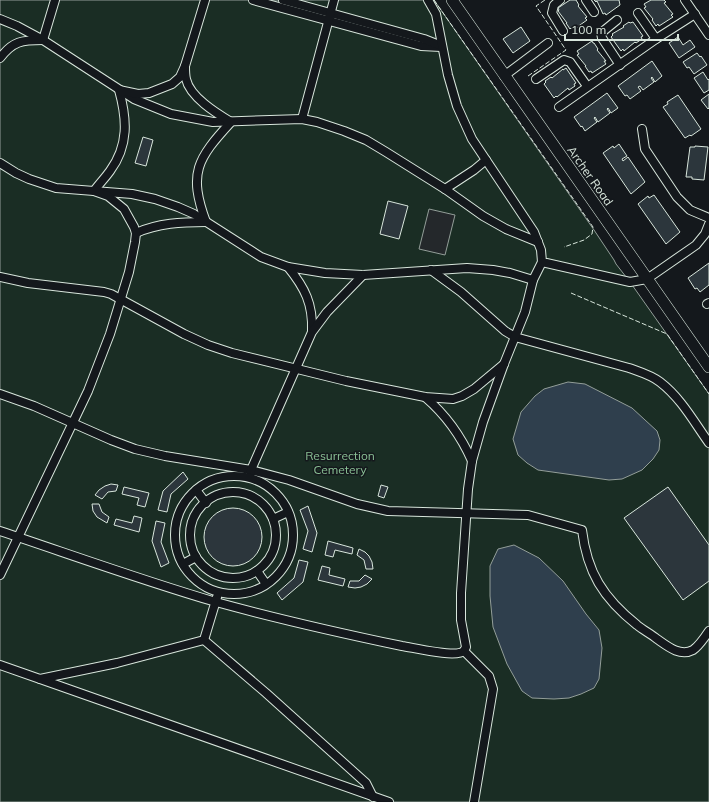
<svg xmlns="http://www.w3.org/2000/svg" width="709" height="802" font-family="Mulish,sans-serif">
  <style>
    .green { fill: #1a2d24; stroke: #939e99 }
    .parking { fill: #24282b; stroke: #939e99 }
    .water { fill: #2f3f4d; stroke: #939e99 }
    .building { fill: #2c363c; stroke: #d8e6dc }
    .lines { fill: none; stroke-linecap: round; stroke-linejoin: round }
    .minor-casing { stroke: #d8e6dc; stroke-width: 10 }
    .major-casing { stroke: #d8e6dc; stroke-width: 12 }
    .minor { stroke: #14181c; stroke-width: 8 }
    .major { stroke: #14181c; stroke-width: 11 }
    .fence { stroke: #d8e6dc; stroke-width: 1; stroke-dasharray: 5 2; stroke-linecap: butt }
    .labels { text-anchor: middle; stroke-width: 3; stroke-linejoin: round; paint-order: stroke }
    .street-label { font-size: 12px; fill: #d8e6dc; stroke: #14181c }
    .park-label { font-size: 12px; fill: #8ac095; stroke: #14181c }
  </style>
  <rect width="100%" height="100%" fill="#14181c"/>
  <path class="green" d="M0,0H434L594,230L614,260L616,264L630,282L709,394V802H0Z"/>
  <path class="parking" d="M429,209L455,215L445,255L419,249Z"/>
  <g class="water">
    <path d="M568,382L585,384L632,408L657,431L660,440L659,450L653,459L642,470L622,479L609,480L538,470L527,463L518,455L513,439L521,412L535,396L544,389Z"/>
    <path d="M514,545L539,558L563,581L586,614L599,630L602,648L599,679L594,688L581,694L569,698L554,699L532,698L522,691L507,664L493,627L490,596V566L498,549Z"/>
  </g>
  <g class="building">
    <path d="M570,0H576L579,5L578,6L587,17L585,18L587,20L573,30L571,28L570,29L566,23H567L558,11L559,10L558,8Z"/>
    <path d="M594,0H619L620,5L606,15L605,13L603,14L597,1L596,2Z"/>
    <path d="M651,0H664L666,2L664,3L673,14L671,15L673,17L659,26L658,24L656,26L652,20L653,19L644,8L646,7L644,4Z"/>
    <path d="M629,22L630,23L633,22L643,36L641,37L642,39L636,43L635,42L624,51L623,49L621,51L611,37L613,35L612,34L624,27L623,26Z"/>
    <path d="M521,27L530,41L513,53L503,39Z"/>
    <path d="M678,37L683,45L690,40L695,47L679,58L669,43Z"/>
    <path d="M592,41L593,43H594L598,49L597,50L606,61H604L606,64L592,73L591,71L589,72L585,66H586L577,55L579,54L577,51Z"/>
    <path d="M697,53L700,57L701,56L707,65L694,74L689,67L687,68L683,62Z"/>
    <path d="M652,61L662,76L655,82L652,77L651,78L654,82L643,90L640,86L638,87L641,91L630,99L627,95L625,96L618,86Z"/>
    <path d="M566,68L576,83L574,84L575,86L569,90L568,88L557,97L556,96L554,98L544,84L546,82L545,81L551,77L552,78L563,69V70Z"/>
    <path d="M703,72L708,80L709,79V90L704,93L694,78Z"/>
    <path d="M607,93L618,108L611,113L608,108L607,109L610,113L598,122L595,117L594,118L597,122L585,131L582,126L581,127L574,117Z"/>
    <path d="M709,94V108L708,109L701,100Z"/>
    <path d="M678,95L701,129L691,136L690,135L685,138L663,107L668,104L667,102Z"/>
    <path d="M143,137L153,140L146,166L135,163Z"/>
    <path d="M619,144L627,156L622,159L623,161L628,157L645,182L631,194L603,153L613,146L614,148Z"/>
    <path d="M695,146L708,147L704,180L692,179V177H686L690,147H695Z"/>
    <path d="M654,195L680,232L666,244L638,204L648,196L649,198Z"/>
    <path d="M388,201L408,206L399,239L380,234Z"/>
    <path d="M709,263V285L700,292L697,288L695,289L688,278Z"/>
    <path d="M183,472L188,479L171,494L167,512L158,510L163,491Z"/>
    <path d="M111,484L118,485L116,491L108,492L102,499L95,495L99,490L105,486Z"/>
    <path d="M381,485L388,487L384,498L378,496Z"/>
    <path d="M124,487L149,493L145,507L137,505L139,498L122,494Z"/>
    <path d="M668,487L709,545V581L683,600L624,518Z"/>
    <path d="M92,504H99L102,512L109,517L107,523L97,517L93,511Z"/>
    <path d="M308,506L317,533L312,552L303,549L308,531L300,510Z"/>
    <circle cx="233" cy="537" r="29"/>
    <path d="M134,516L142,518L139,532L114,525L116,519L132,523Z"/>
    <path d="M156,521L165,523L161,542L169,563L161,567L152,541Z"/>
    <path d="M328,541L353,548L352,554L335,550L333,557L325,555Z"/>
    <path d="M359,549L365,552L369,556L372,562L373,569H366L364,560L357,555Z"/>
    <path d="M299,560L308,562L303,582L282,600L277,593L294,578Z"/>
    <path d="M322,566L330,568L329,575L345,579L343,586L318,580Z"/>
    <path d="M365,575L372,579L367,584L361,587L355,588L348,587L350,581H359Z"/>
  </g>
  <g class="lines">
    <g class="minor-casing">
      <g id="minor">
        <path d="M253,0L421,46L441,47"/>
        <path d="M283,0L424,39L439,45"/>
        <path d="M428,0L436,14L448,75L457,106L472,139L534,232L541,250L542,262L630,282L647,279L696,245L705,234L709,224"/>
        <path d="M560,0L554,5L552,13L563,31"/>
        <path d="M586,0L594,12"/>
        <path d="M685,0L709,35"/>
        <path d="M638,13L656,39"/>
        <path d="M0,19L17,26L43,40L134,99L171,114L213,122L302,119L317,122L344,131L366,140L386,152L445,189L483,216L506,229L538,242"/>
        <path d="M617,20L601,33L602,38L620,65"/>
        <path d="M0,58C13,41 22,40 43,40L55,0"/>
        <path d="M504,76L548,43"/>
        <path d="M536,79L564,60L570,62L587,86"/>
        <path d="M559,107L656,39L695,14"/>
        <path d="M302,119L334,0"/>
        <path d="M642,129L645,149L677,197L690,210L709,218"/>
        <path d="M0,163L16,173L29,179L56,188L132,194L155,199L178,207L194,214L261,257L288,267L325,273L363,275L467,268L493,270L510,273L533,280"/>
        <path d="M445,189L474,170L486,160"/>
        <path d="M136,233C158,223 182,222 206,222C188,173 197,159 231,122C216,113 190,97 186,79C185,75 185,70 185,66L205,0"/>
        <path d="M288,267C305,288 313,304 312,331"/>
        <path d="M431,270L461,292L505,331L515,337L629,368C640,372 651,375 660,382C681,398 694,422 709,443"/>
        <path d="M0,277L28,283L104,292L111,294L184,334L208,345L232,353L346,381L425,397L453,399L462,396L474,389L504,364"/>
        <path d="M707,304L709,303"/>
        <path d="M0,394L34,406L111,440L135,449L165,456L251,470L289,480L357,504L388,511L528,515L582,530C587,572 603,598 637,625C643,630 651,634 657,639C667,646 680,657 693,650C699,646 705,637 709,631"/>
        <path d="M425,397C446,415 461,436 472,461"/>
        <path d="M250,476L251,470L312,332L327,312L363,275"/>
        <circle cx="234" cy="535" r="59"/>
        <path d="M196,490L206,503"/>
        <circle cx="233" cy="535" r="43"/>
        <path d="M273,519L288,512"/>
        <path d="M0,531C72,555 144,581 216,602C278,619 340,633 402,646C415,648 456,658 464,651"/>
        <path d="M183,564L196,557"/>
        <path d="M257,571L266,584"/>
        <path d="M0,575L88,391L110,334L129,272L135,242L136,233L134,227L124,209L108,196L94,191C99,184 105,178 110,171C129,145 127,119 119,90L138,94L149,93L172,84L180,77L185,66"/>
        <path d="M204,640L266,693L366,783L373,797"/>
        <path d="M464,651L466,647L461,620V593L468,489L472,461L483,422L504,364L525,312L533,280L542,262"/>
        <path d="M464,651L489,676L493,689L474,802"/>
        <path d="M0,665L40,679L117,663L204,640L217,597"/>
        <path d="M40,679L389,802"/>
      </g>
    </g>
    <g class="major-casing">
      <path id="major" d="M452,0L709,367"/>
    </g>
    <use href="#minor" class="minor"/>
    <use href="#major" class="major"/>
    <g class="fence">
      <path d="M434,0L593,227L592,234L584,240L564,247"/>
      <path d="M528,76L566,50L536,6L545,0"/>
      <path d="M571,293L667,334L709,394"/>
    </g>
  </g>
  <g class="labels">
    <g class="street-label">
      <text transform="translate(590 176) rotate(55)" y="4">Archer Road</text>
    </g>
    <g class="park-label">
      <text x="340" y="460">Resurrection<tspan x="340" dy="14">Cemetery</tspan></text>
    </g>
  </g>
  <path d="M565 34v6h113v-6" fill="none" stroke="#d8e6dc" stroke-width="2"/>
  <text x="571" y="34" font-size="12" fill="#d8e6dc" stroke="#14181c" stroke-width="3" paint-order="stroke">100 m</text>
</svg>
